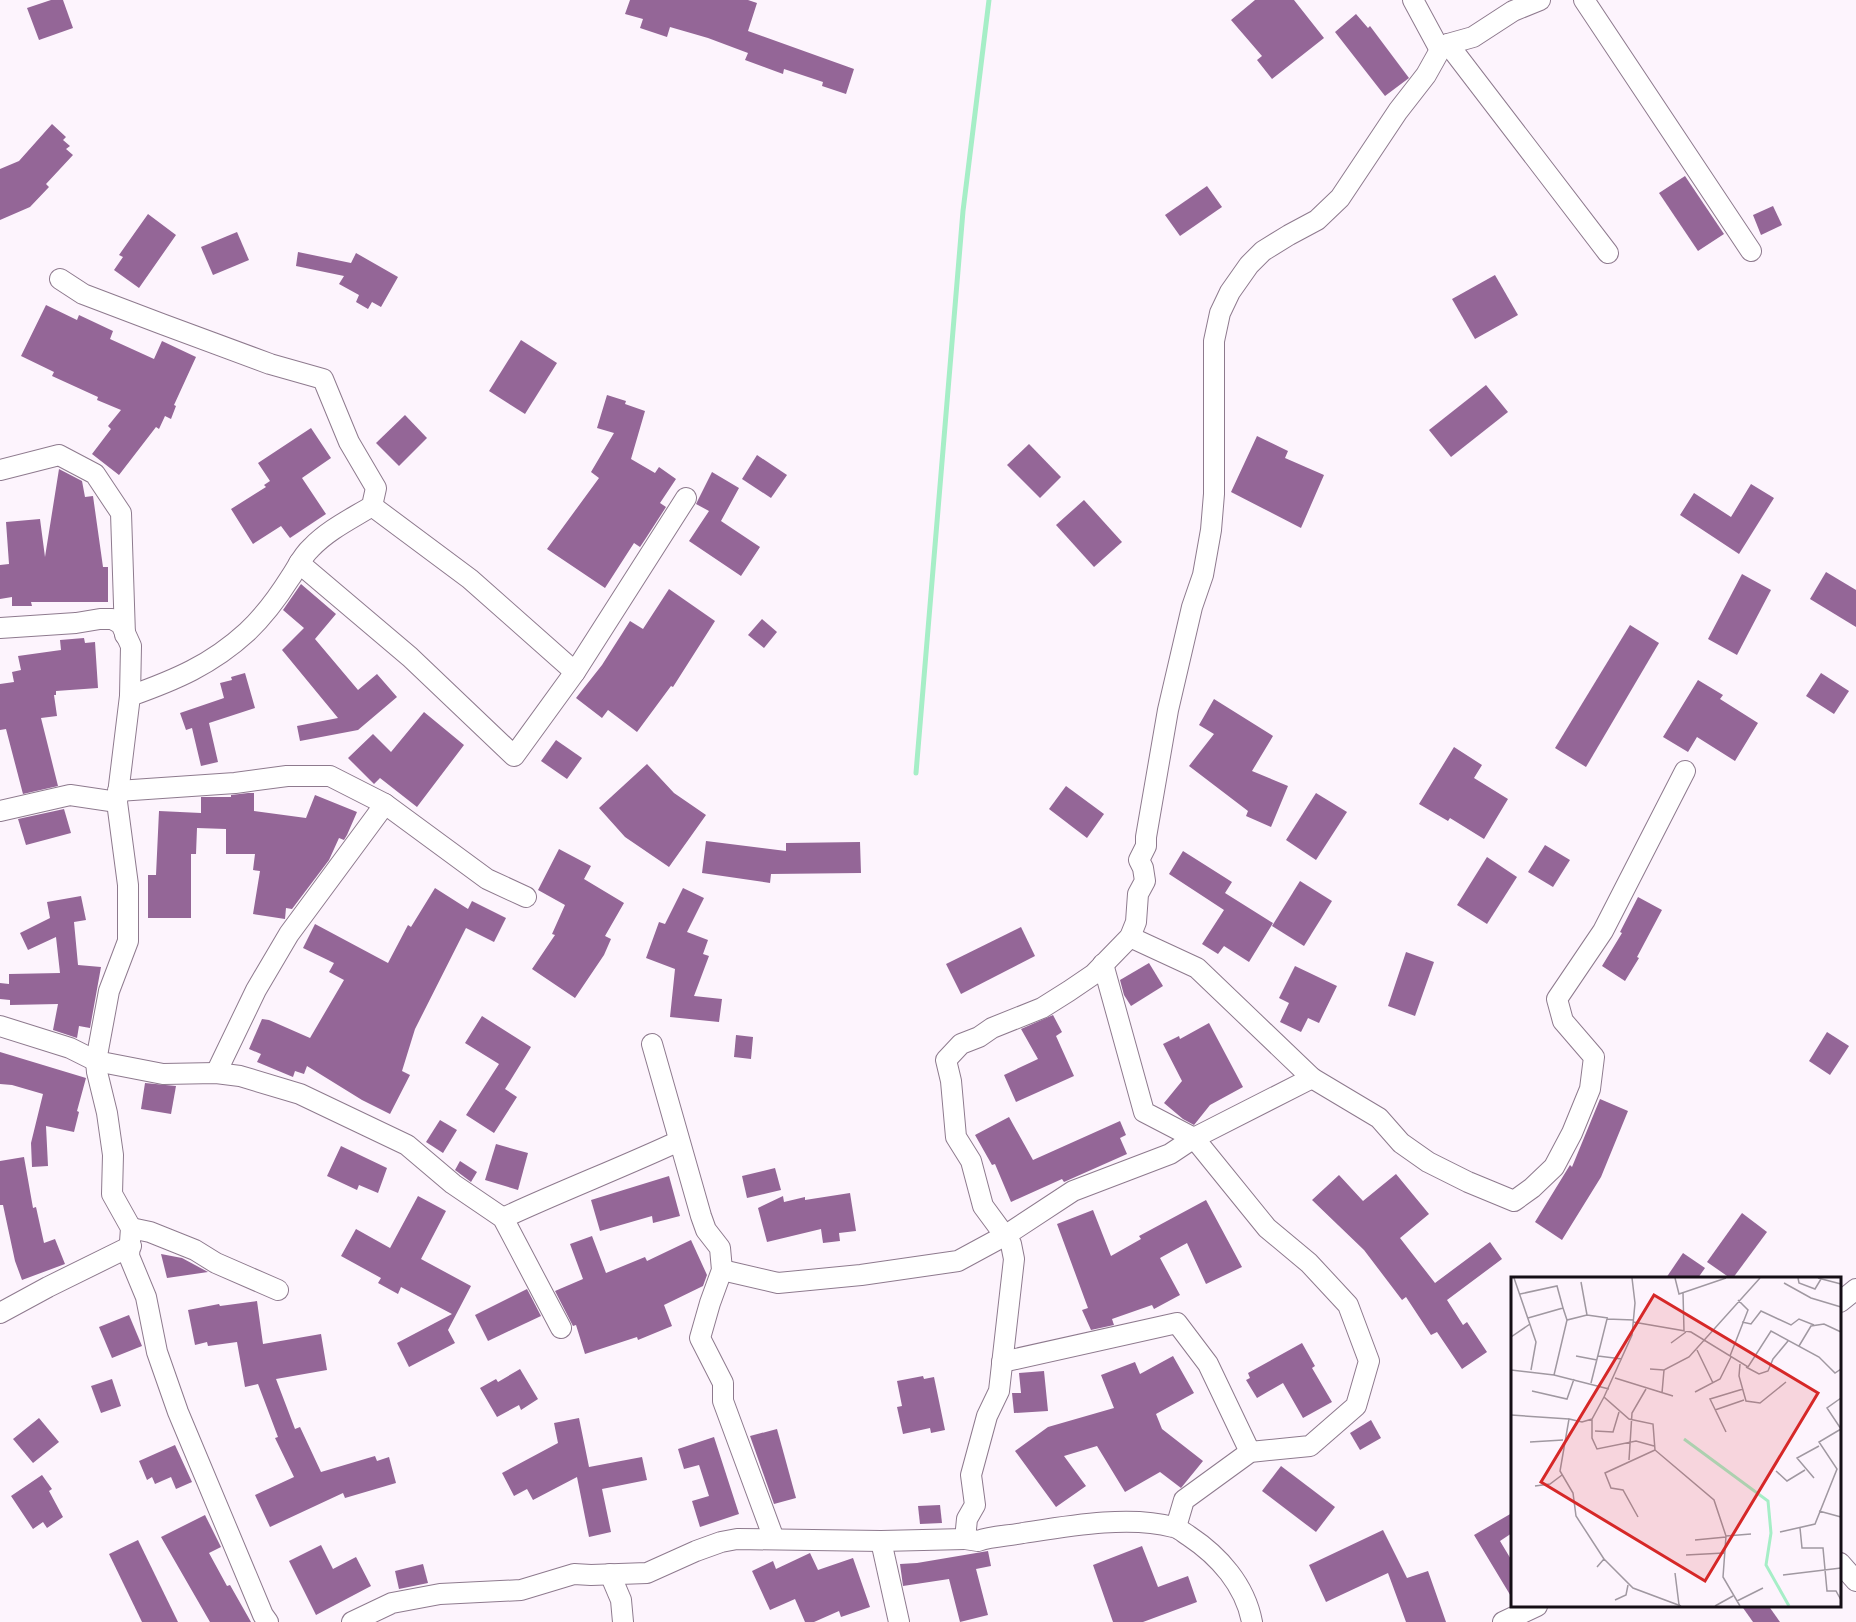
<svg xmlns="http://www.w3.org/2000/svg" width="1856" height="1622" font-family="'Roboto Condensed',sans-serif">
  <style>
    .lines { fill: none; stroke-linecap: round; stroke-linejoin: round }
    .stream { stroke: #a6eec7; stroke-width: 5 }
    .building { fill: #946697 }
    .minor-casing { stroke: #8e7a8e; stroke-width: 22 }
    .minor { stroke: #fff; stroke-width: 20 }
    .inset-river { fill: none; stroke: #a6eec7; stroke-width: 3 }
    .inset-road { fill: none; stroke: #a098a1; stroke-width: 1.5 }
    .view { fill: #d62828; fill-opacity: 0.15; stroke: #d62828; stroke-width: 3 }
    .inset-edge { fill: none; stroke: #150e16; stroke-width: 3 }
  </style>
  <rect width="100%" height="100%" fill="#fdf4fd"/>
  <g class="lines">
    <path class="stream" d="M916,773L963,211L989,0"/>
  </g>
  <g class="building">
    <path d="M51,0H63L73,28L39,40L27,8Z"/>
    <path d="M630,0H748L757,3L748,31L854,69L846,94L822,86L823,82L784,69L783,74L745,60L748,53L708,38L670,27L667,37L640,28L643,19L625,14Z"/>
    <path d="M1255,0H1294L1324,38L1272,79L1257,60L1262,56L1231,20Z"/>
    <path d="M1356,14L1368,28L1370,26L1409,78L1385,96L1335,32Z"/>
    <path d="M52,124L66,137L63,140L70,146L66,149L73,155L46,184L49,187L30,207L0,220V169L19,161Z"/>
    <path d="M1685,176L1724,234L1698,251L1659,193Z"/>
    <path d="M1207,186L1222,207L1180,236L1165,215Z"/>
    <path d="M1773,206L1782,225L1761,235L1753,215Z"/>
    <path d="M148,214L176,235L139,288L114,270L123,257L119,255Z"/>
    <path d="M237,232L249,260L213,275L201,247Z"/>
    <path d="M298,252L351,263L356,253L398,277L381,307L372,302L368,309L356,302L359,295L339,284L344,276L296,266Z"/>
    <path d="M1495,275L1518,315L1475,339L1452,299Z"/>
    <path d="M46,305L77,320L79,315L113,331L110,339L154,359L162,341L196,357L174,405L176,406L171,419L165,416L159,429L156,427L119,475L92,454L111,429L108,426L121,410L97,400L98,397L52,376L54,372L21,356Z"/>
    <path d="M521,340L557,363L525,414L489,391Z"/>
    <path d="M1486,385L1508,412L1451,457L1429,430Z"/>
    <path d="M607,395L626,401L625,404L645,411L631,459L655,473L659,467L676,479L660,503L666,507L646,538L640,547L634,543L605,588L547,549L599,478L591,472L614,433L597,428Z"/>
    <path d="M405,415L427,438L399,466L376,443Z"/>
    <path d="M311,428L331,458L302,478L326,514L290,538L281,526L253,544L231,509L266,487L264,485L270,481L258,463Z"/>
    <path d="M1257,436L1288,451L1285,458L1324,475L1301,528L1231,492Z"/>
    <path d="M1029,444L1061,477L1040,498L1007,465Z"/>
    <path d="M757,455L787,475L771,498L742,479Z"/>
    <path d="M59,469L82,481L85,497L93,496L103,567H108V602H31L32,606H12V597L0,599V565L9,564L6,522L40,519L45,557Z"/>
    <path d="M712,472L739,488L721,521L760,547L741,576L689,541L709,511L696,504Z"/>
    <path d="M1751,484L1774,498L1739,554L1680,515L1694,493L1731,517Z"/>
    <path d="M1084,500L1122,542L1094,567L1056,525Z"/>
    <path d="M1826,572L1856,590V627L1810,599Z"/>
    <path d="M1742,574L1771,590L1737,655L1708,639Z"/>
    <path d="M301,584L336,614L315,639L358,690L377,674L397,697L358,730L300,741L297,726L338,718L282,650L304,628L283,610Z"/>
    <path d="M669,589L715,621L673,687L671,686L637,732L608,710L602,718L576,698L602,665L630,621L643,629Z"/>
    <path d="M762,619L777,632L764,648L748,635Z"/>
    <path d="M1630,625L1659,643L1586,767L1555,748Z"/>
    <path d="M84,638L85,643L95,642L98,688L56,691V695H54L57,716L41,718L58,786L23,794L6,729L0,730V684L14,682L12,672L21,670L18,656L61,650L60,640Z"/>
    <path d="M245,673L255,708L209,723L218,762L201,766L192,728L186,730L180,713L224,698L220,683L232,680L231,677Z"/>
    <path d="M1821,673L1849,691L1834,714L1806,696Z"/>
    <path d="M1698,680L1723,695L1720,699L1758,723L1735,761L1697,737L1688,752L1663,737Z"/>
    <path d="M1214,699L1273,736L1252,771L1288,786L1271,827L1246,816L1248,811L1189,766L1214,734L1199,725Z"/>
    <path d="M424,712L464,745L417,807L380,778L374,784L348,758L373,734L391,752Z"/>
    <path d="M556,740L582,758L567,779L541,761Z"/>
    <path d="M1454,747L1482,765L1474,778L1508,799L1484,839L1450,818L1448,821L1419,804Z"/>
    <path d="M647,764L674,793L706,815L669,867L625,837L599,808Z"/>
    <path d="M1066,786L1104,814L1087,838L1049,809Z"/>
    <path d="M248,793H254V811L306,818L315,795L357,812L347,835L344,840L339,838L329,860L292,909L286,908L285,919L253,914L260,871L253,870L255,854H226V829L197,828L196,854H191V918H148V875H156L159,811L201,813V797H231V795Z"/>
    <path d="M1316,793L1347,812L1316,860L1286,840Z"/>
    <path d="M64,809L71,833L26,845L18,819Z"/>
    <path d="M706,841L786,851V843L860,842L861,873L771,874L770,883L702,873Z"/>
    <path d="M1545,845L1570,860L1553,887L1528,872Z"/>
    <path d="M559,849L591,866L584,879L624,903L605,936L611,939L604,955L575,998L532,969L555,935L552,934L565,905L538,890Z"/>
    <path d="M1183,851L1232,882L1225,893L1273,923L1249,962L1224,946L1218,954L1202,944L1224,910L1169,874Z"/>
    <path d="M1487,857L1517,877L1487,924L1457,905Z"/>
    <path d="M1300,881L1332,901L1304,946L1272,926Z"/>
    <path d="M435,888L468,909L472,901L506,918L494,942L466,928L415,1029L402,1071L410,1075L390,1114L362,1100L307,1066L304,1074L295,1071L293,1077L257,1062L261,1054L249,1049L262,1019L269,1020L310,1038L344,980L329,972L334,963L303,948L315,924L388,963L408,925L411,927Z"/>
    <path d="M683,888L704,898L687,932L708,940L703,954L709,956L694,996L722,999L719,1022L670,1017L675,969L646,958L659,922L665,924Z"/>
    <path d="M81,896L86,920L74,922L78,965L101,967L90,1028L79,1026L77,1038L53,1030L58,1004L10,1005V1000L0,999V983L9,984V974L60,973L56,937L28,950L20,933L50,918L47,902Z"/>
    <path d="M1638,897L1662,910L1637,957L1639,958L1625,981L1602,966L1622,933L1620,932Z"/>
    <path d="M1021,927L1035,956L961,994L946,964Z"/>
    <path d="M1406,952L1434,962L1415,1016L1388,1006Z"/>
    <path d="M1149,963L1163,986L1131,1006L1124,995L1120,980Z"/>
    <path d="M1295,966L1337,986L1319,1023L1308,1018L1301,1032L1280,1022L1289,1003L1279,998Z"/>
    <path d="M1053,1015L1062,1032L1056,1036L1074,1076L1016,1102L1004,1075L1038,1059L1021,1029Z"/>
    <path d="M482,1016L531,1047L505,1089L517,1097L494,1133L466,1115L499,1064L465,1043Z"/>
    <path d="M1209,1023L1243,1087L1210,1105L1194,1125L1183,1119L1164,1103L1182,1081L1163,1044L1179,1036L1180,1039Z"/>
    <path d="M1827,1032L1849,1046L1830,1075L1809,1061Z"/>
    <path d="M736,1035L753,1037L751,1059L734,1057Z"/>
    <path d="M0,1052L86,1078L77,1111L79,1112L74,1132L46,1126L48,1166L32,1167L31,1143L43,1094L12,1085L0,1084Z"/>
    <path d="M145,1083L176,1086L171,1114L141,1109Z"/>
    <path d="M1600,1099L1628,1111L1601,1177L1562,1240L1535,1222L1570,1165L1572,1167Z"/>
    <path d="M1009,1117L1033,1160L1120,1121L1126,1135L1120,1138L1127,1154L1064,1182L1062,1179L1011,1202L995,1164L992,1165L975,1135Z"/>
    <path d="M440,1120L457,1130L443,1153L426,1142Z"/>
    <path d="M496,1144L528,1153L518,1190L485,1180Z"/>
    <path d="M341,1146L387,1168L378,1193L359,1185L357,1190L327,1176Z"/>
    <path d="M24,1157L33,1208L36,1207L44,1243L55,1239L65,1264L22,1280L15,1261L3,1205H0V1161Z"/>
    <path d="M460,1161L477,1172L471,1182L455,1170Z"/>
    <path d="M775,1168L781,1190L747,1198L742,1176Z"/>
    <path d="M1396,1174L1429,1214L1400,1238L1435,1283L1490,1242L1502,1259L1447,1300L1463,1325L1467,1322L1487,1352L1462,1369L1437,1332L1431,1335L1406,1297L1402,1300L1364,1250L1312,1200L1339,1175L1363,1201Z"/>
    <path d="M669,1176L680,1216L653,1223L652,1216L600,1231L591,1200Z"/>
    <path d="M850,1193L856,1231L839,1233L840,1241L823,1243L821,1229L767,1242L758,1208L783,1196L784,1202L805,1197V1200Z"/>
    <path d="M418,1196L446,1211L421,1259L471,1286L448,1330L455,1343L409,1367L397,1343L452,1314L401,1287L398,1294L378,1283L381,1278L341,1256L356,1229L390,1248Z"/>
    <path d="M1206,1200L1242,1267L1206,1284L1187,1243L1160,1258L1180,1295L1154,1309L1152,1305L1112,1319L1114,1325L1091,1330L1082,1310L1088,1308L1057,1224L1093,1210L1111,1256L1141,1239L1139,1236Z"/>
    <path d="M1742,1213L1767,1232L1733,1278H1730L1707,1262Z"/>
    <path d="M592,1236L606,1273L645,1257L647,1261L691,1240L707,1275L703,1286L664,1305L672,1326L638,1340L637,1337L585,1354L576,1325L573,1326L555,1291L583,1279L570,1244Z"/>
    <path d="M1683,1253L1705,1268L1698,1278H1666Z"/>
    <path d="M161,1254L182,1258L208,1272L167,1278Z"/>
    <path d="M527,1289L541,1316L488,1341L475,1315Z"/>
    <path d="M257,1301L263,1344L321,1334L327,1370L276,1379L295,1429L300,1427L321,1472L375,1456L377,1461L389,1457L396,1483L345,1498L343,1493L270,1527L255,1495L294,1477L275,1438L278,1437L258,1384L245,1387L237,1342L208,1346L207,1342L195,1345L188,1310L219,1304L220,1306Z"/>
    <path d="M129,1315L142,1346L112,1358L99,1327Z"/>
    <path d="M1302,1343L1315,1366L1312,1368L1332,1402L1303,1418L1283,1383L1257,1398L1246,1380L1250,1378L1248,1373Z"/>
    <path d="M1173,1356L1194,1393L1156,1414L1162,1429L1203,1461L1181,1488L1160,1472L1125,1492L1097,1446L1064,1456L1086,1486L1056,1507L1015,1451L1048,1427L1114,1408L1101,1375L1135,1362L1140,1374Z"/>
    <path d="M520,1369L538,1399L521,1410L519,1405L497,1417L480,1388L496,1379L498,1382Z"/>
    <path d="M1044,1371L1048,1411L1014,1413L1012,1393H1021L1019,1373Z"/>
    <path d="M923,1376L924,1379L934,1377L945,1430L931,1433L930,1428L903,1434L897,1407L902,1406L897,1381Z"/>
    <path d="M112,1379L121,1406L101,1413L91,1386Z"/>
    <path d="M39,1418L59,1442L33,1463L13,1439Z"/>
    <path d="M579,1418L589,1467L642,1457L647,1480L602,1489L611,1532L589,1537L577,1477L533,1500L527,1489L514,1496L502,1473L558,1443L554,1423Z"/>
    <path d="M1371,1420L1381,1438L1360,1450L1350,1433Z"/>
    <path d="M777,1429L796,1498L774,1504L750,1436Z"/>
    <path d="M714,1437L739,1514L700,1527L692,1501L709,1496L699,1465L684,1469L678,1449Z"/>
    <path d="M175,1445L192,1482L176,1489L171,1477L155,1484L152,1477L147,1480L139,1461Z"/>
    <path d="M1281,1466L1335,1507L1316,1532L1262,1491Z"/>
    <path d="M42,1475L52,1489L49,1491L63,1517L47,1528L43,1522L33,1529L11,1496Z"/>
    <path d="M940,1505L942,1523L920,1524L918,1506Z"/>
    <path d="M1512,1513V1533L1500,1541L1512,1561V1598L1474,1535Z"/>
    <path d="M205,1515L221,1547L209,1553L227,1586L230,1585L251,1622H210L161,1537Z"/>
    <path d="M1383,1530L1407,1578L1428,1571L1446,1622H1406L1388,1573L1326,1602L1309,1565Z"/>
    <path d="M138,1540L178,1622H142L109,1554Z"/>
    <path d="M321,1545L333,1569L356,1557L371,1586L316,1615L289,1561Z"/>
    <path d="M1142,1546L1158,1587L1188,1576L1197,1602L1143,1622H1113L1093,1565Z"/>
    <path d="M988,1551L991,1566L976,1569L988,1615L960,1622L949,1579L903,1586L900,1564L917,1563Z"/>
    <path d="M810,1553L818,1570L853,1558L870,1607L841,1617L839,1611L814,1622H805L795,1599L770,1610L752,1571L773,1561L776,1569Z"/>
    <path d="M423,1564L428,1583L399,1589L395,1571Z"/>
    <path d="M1741,1605H1768L1780,1622H1753Z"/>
  </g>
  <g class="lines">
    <g class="minor-casing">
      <g id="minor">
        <path d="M1413,0L1440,50"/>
        <path d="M1584,0L1751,251"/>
        <path d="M1448,44L1608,253"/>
        <path d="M60,279L83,294L162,324L270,364L323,379L349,442L376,488L372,506C351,519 328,530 311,548C302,556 297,568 290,578C278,597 263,617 247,632C211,665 175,680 130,696"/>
        <path d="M0,470L59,455L95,474L121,513L125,635"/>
        <path d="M372,506L470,579L575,672"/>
        <path d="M299,563L410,657L514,756L575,672L686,498"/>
        <path d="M0,628L76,623L100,619H112L121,624L131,646L130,696L117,802L128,885V941L109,991L96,1061L97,1072L107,1113L113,1155L112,1194L131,1228L129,1256L146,1297L157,1352L178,1412L263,1615L268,1622"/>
        <path d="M118,791L235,783L287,776H330L385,804L487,879L526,897"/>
        <path d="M0,811L70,795L117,802"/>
        <path d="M1130,937L1197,968L1312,1078L1379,1118L1401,1143L1428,1162L1468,1182L1514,1201L1532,1188L1554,1167L1572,1133L1590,1089L1594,1057L1563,1021L1557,999L1603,931L1685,771"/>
        <path d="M1103,964L1144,1112L1194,1138L1267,1228L1309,1263L1348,1305L1369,1361L1356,1406L1310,1446L1250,1452L1184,1500L1176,1527"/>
        <path d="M0,1026L70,1048L96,1061L163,1074L216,1073L240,1076L300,1094L407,1145L453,1184L503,1218L561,1328"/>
        <path d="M652,1044L701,1216L706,1230L720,1248L722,1270L710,1303L700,1338L723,1383V1401L774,1539"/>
        <path d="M216,1073L256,990L289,934L385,804"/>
        <path d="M503,1218C561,1191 621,1168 679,1141"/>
        <path d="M131,1228L150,1232L195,1250L216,1263L278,1290"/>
        <path d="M722,1270L778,1283L861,1275L958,1261L1006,1235L1073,1191L1170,1154L1194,1138L1312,1078"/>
        <path d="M1840,1302L1856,1289"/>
        <path d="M0,1313L48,1287L131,1246"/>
        <path d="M1002,1362L1177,1323L1208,1364L1250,1452"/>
        <path d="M965,1539L978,1541C992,1536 1008,1536 1023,1533C1068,1526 1129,1515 1173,1527C1179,1528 1184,1533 1189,1536C1219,1556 1245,1585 1252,1622"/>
        <path d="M881,1541L899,1622"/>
        <path d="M1840,1563L1856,1581"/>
        <path d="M610,1574L621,1600L623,1622"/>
        <path d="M352,1622L392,1603L440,1594L521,1590L574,1574L591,1575L647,1573L696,1551L721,1542L737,1539L881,1541L965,1539L967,1519L975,1505L971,1475L987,1416L999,1391L1014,1259L1011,1244L983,1206L971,1161L956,1137L951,1081L946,1060L961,1044L979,1037L992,1028L1042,1008L1069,991L1094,974L1130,937L1136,922L1138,894L1145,881L1143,868L1139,860L1146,846V837L1168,710L1192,607L1203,575L1211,530L1214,494V341L1220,313L1230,292L1249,265L1263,251L1289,235L1317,220L1340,198L1398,111L1426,75L1440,50L1448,44L1473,37L1513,11L1540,0"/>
        <path d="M1503,1622L1537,1606"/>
      </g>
    </g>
    <use href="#minor" class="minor"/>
  </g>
  <g transform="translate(1511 1277)">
    <rect width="330" height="330" fill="#fdf4fd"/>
    <path class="inset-river" d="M173,162L257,224L260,256L255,288L278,329"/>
    <path class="inset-road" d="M3,1L25,65L20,93M121,1L124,26L121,58L93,120L118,142L142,147L144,173L203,223L215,259L212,300L229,329M164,1L168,17L215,1M287,1L288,6L304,12L310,2M307,1L330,7M70,5L76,38M273,6L300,21L330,30M172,16L173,54M9,17L46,9L52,31M17,41L52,31L56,43L76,38L97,41M122,45L180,55L237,90L260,54L308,80L324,96L330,92M231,45L240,47L250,34L280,48L288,42L303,48M0,60L19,47M160,66L175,55M288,69L300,49L313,47L330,55M186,73L202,106M65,79L86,83M87,79L111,82M219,79L237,33L227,23M229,87L228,99L235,124L249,126L275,105M235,90L248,97L257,94L262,82L277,64M139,92L153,93L178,80L249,1M0,93L43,98L98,112M43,98L56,43M104,101L162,119M80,106L96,42L123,43M21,114L56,122L63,102M184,115L209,102L220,80M151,116L153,93M204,133L233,123M0,138L58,142M81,142V161L86,172L125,164L143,169M330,152L316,131L330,121M84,154L102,155L108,135M215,155L199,122L232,112M19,165L52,163M118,183L121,136L135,112M265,194L276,204L294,193M303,201L286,181L308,169M24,209L39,207L51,198M308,234L330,240M127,240L112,213L100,211L94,196L144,173M289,251L291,271H312L316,314H325L330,323M269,255L304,247L326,192L308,165L330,152M215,259L240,257M184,263L215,260M175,278L213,276M93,282L122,311L170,329M86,290L93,282L65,239L62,216L49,194L58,142L71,145L81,142L93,120M164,296L168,328M272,298L330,291M104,323L115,318L117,308M226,324L252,311M204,329L222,319"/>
    <path class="view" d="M143,18L307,116L194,304L30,205Z"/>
    <rect width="330" height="330" class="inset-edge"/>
  </g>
</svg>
